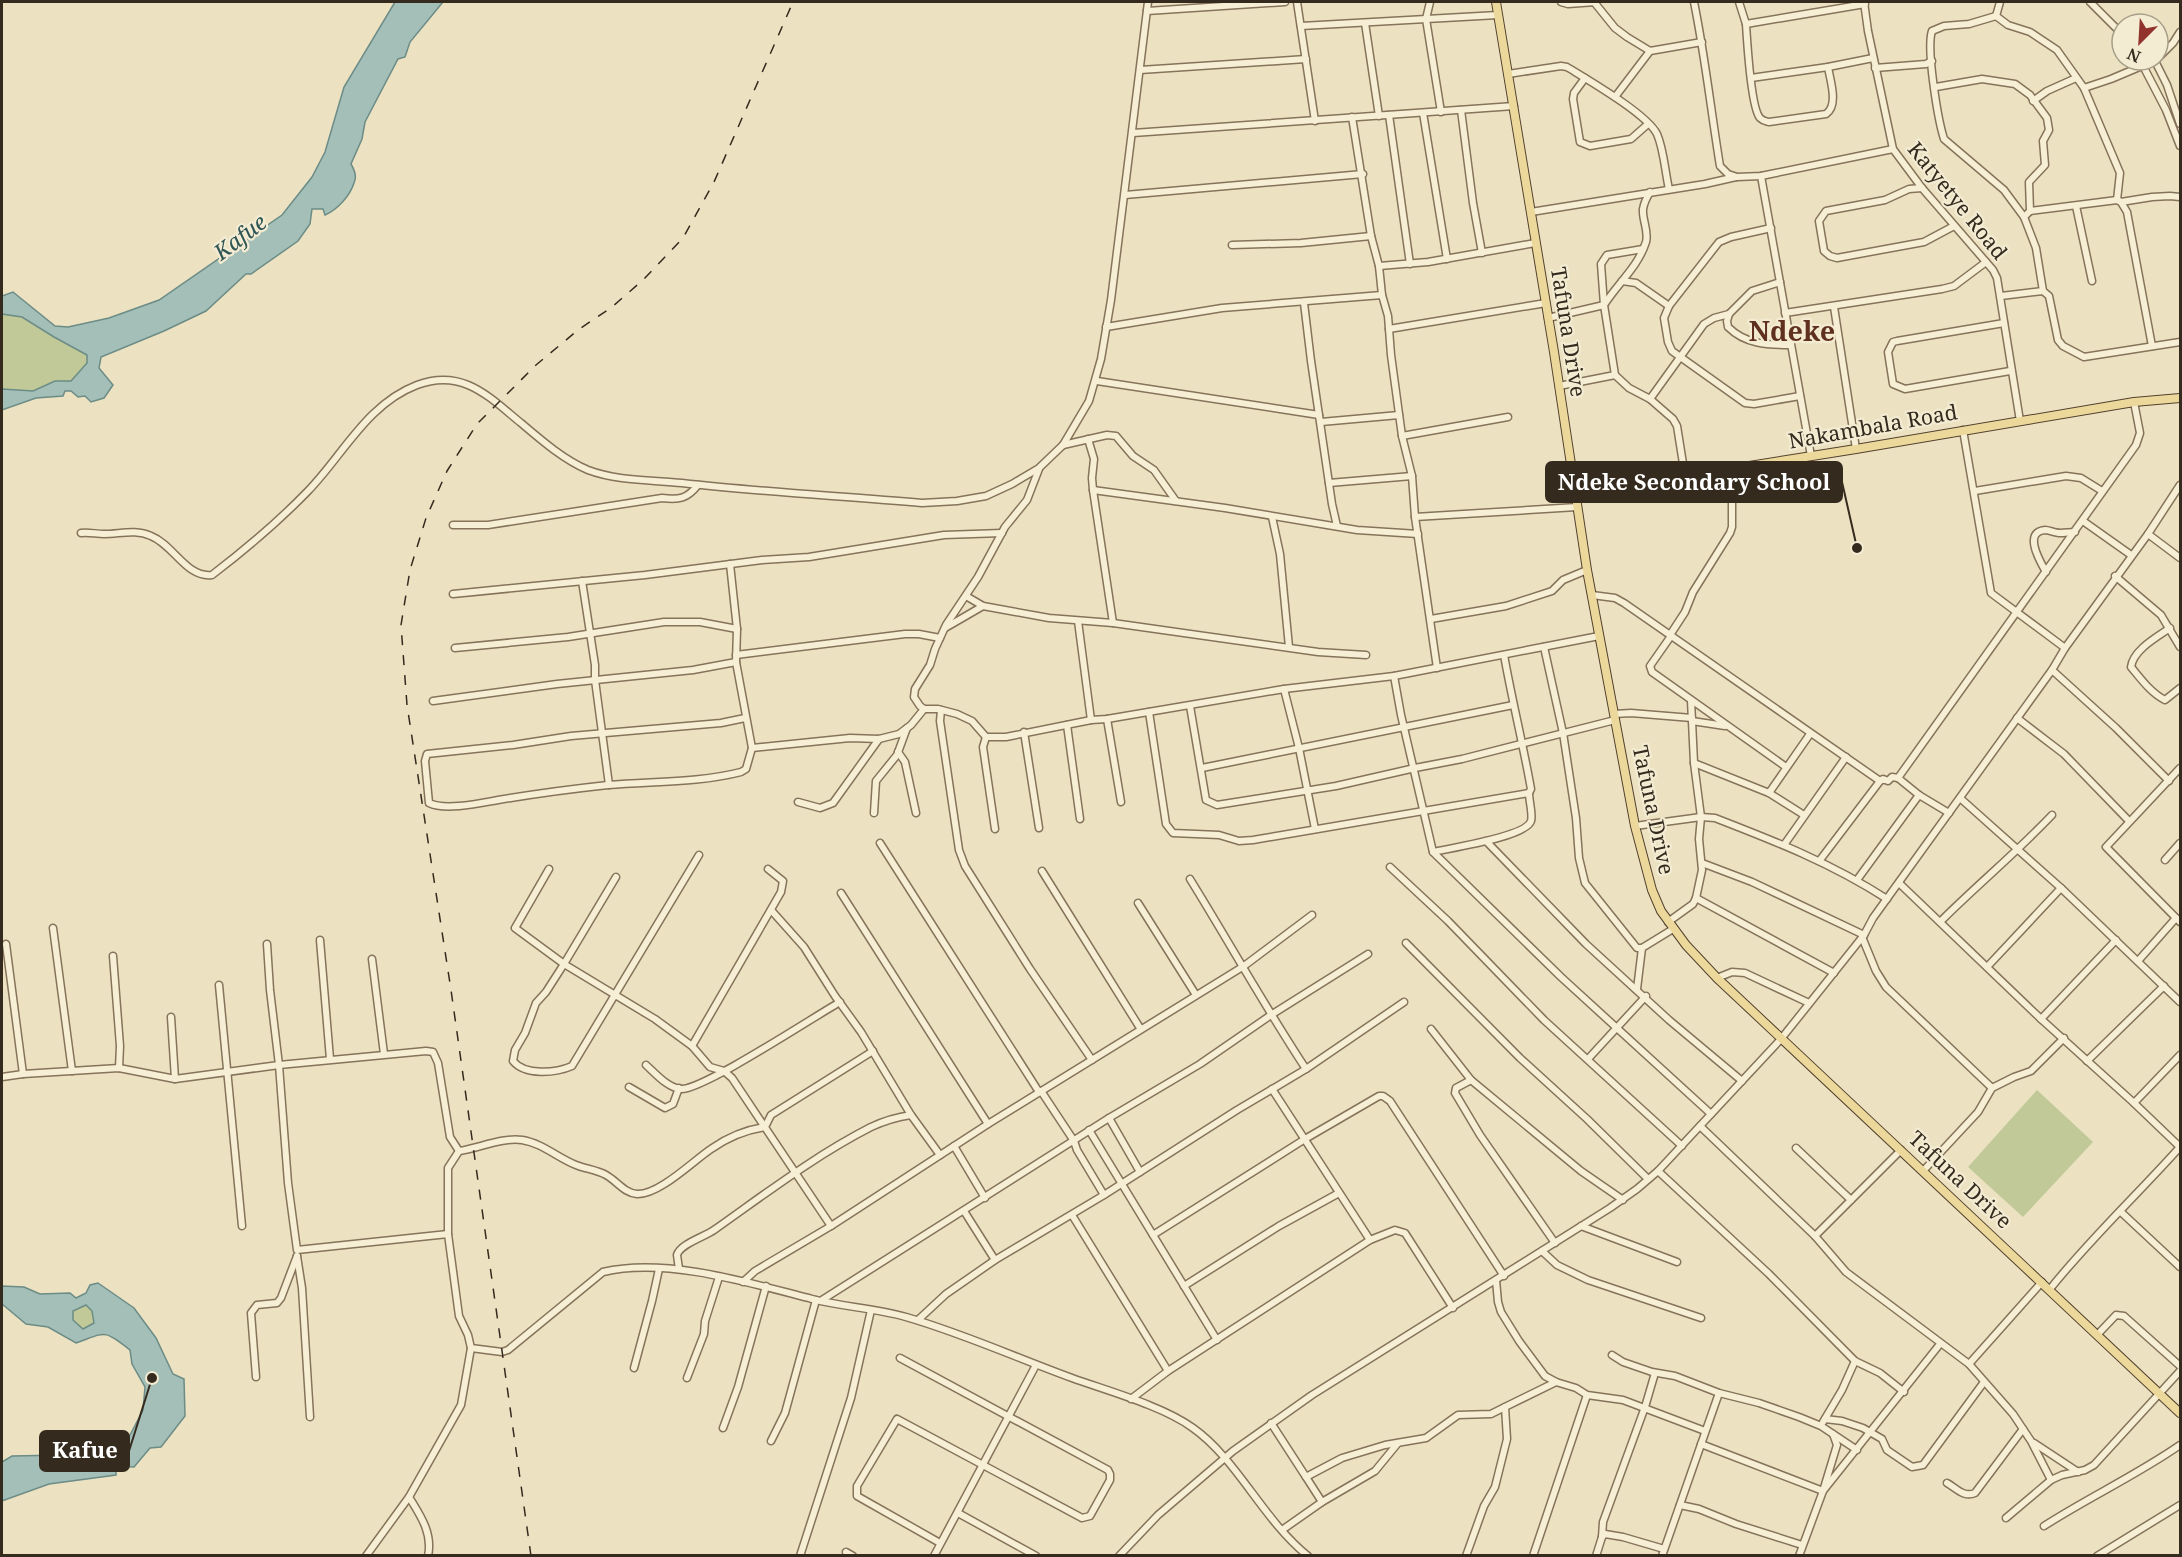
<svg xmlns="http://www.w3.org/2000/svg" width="2182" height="1557" font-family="'Noto Serif',serif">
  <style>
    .green { fill: #c0c997 }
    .water { fill: #a4beb8; stroke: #6c8c86; stroke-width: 1.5; fill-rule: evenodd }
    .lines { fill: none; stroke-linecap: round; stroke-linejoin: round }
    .minor-casing { stroke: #85735a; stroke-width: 9 }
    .major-casing { stroke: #52412f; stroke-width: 10 }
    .minor { stroke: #f7efd5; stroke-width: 6 }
    .major { stroke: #edd89c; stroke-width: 8 }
    .rail { stroke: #352a1e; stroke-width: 1.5; stroke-dasharray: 10 10; stroke-linecap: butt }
    .labels { text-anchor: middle; stroke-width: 4.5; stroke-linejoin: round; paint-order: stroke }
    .street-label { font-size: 21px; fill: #352a1e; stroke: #f3ebd2 }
    .water-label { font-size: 22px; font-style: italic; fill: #2e5454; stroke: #f3ebd2 }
    .district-label { font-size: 27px; font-weight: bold; fill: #60301f; stroke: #f3ebd2 }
    .leader { fill: none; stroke: #352a1e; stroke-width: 2 }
    .callout-dot { fill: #352a1e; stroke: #f3ebd2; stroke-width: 2 }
    .callout { fill: #352a1e; stroke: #352a1e; stroke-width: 2 }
    .callout-label { font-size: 22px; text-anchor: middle; font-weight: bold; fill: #fff }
  </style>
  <rect width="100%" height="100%" fill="#ece2c2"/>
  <g class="green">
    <path d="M2,313L22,317L54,337L87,355V363L72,381H55L33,391L2,389Z"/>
    <path d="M2037,1090L2093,1142L2023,1217L1968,1167Z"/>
    <path d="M86,1305L92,1311L94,1323L83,1329L73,1320V1311Z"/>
  </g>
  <g class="water">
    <path d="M395,2H443L410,42L405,57L398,59L365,122L362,139L351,164C354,169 357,177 354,183C350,196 337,210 325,215L323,209H312L310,224L298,241L251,274H246L206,311L164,331L101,357L99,368L113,385L104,398L91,402L85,396L78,397L71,391H65L63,396L36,398L2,410V389L33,391L55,381H71L87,363V355L54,337L22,317L2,314V296L13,292L55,326L68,327L109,318L159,300L282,215L312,177L325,152L344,87Z"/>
    <path d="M98,1283L134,1308L156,1338L173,1374L184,1379L185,1416L161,1447L150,1448L134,1467L116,1466V1475L49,1484L2,1501V1462L12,1456L64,1455L75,1447L96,1452L129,1437L143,1410L145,1387L132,1364L130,1350C103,1329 107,1332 76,1343L48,1327L26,1324L2,1304V1286L24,1287L40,1294L70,1293L76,1298L86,1293L90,1285ZM86,1305L92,1311L94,1323L83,1329L73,1320V1311Z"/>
  </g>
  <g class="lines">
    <g class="minor-casing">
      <g id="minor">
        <path d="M1297,2L1315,121"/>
        <path d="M1430,2L1426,19L1441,112"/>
        <path d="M1561,2L1568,4L1596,2"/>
        <path d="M1594,2L1615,28L1627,37L1650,51L1702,42"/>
        <path d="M1694,2C1705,56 1711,111 1720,166L1728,174L1737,177L1761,176L1893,149"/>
        <path d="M1739,2L1746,24L1865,4"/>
        <path d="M1864,2L1868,31L1893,149L1922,188L1993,270L1997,278L2020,421"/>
        <path d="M2090,2L2122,34"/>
        <path d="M1147,11L1285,2"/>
        <path d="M1996,16L1969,24L1944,26L1932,31C1926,49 1938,120 1944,139L2004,190L2024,217L2036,248L2043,291L2049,296L2058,340L2063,346L2084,357L2180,342"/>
        <path d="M1996,16L2008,25L2030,32L2057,50L2084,88L2120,173L2117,200"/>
        <path d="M1996,16L2000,2"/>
        <path d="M1365,23L1379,116"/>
        <path d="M1746,24C1747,40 1751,108 1760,118C1763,121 1765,121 1769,122L1826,114C1839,105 1830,80 1828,67"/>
        <path d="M1301,26L1498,15"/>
        <path d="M2158,58L2173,43L2180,32"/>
        <path d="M2140,60L2166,110L2180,146"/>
        <path d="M2155,61L2167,85L2180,124"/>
        <path d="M1875,68L1926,64L1932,61"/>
        <path d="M1140,70L1306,59"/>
        <path d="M1508,74L1561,66L1567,67C1588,80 1647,114 1657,134C1664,150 1665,172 1669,189"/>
        <path d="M1585,78L1574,93L1573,99L1580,142L1590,146L1631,139L1648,124"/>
        <path d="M1751,78L1828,67L1873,58"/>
        <path d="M1936,87L1982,79L2015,84L2030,95L2047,118L2049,130L2043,141L2045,165L2029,182L2030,211L2024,217"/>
        <path d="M2084,88L2111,79L2156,60"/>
        <path d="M1615,97L1650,51"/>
        <path d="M2033,101L2047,91L2076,78"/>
        <path d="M1461,110L1473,203L1482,253"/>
        <path d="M1423,113L1447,259"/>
        <path d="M1389,115L1410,264"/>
        <path d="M1352,117L1371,236L1379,266L1382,295L1388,316L1391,355L1402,436L1412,476L1415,517L1437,668"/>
        <path d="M1133,133L1514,106"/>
        <path d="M1761,176L1811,456"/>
        <path d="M1922,188L1909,189L1885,200L1826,211L1819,221L1824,251L1830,256L1837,258L1924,242L1954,226"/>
        <path d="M1125,195L1363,174"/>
        <path d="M2121,202L2127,212L2152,346"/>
        <path d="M2076,206L2092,281"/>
        <path d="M2030,211L2117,200L2121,202L2152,197L2170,196L2180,197"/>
        <path d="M1531,212L1705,184L1736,177"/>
        <path d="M1771,228L1731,237L1719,242L1669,306L1664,318L1668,342L1672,351L1745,403L1754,404L1800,396"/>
        <path d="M1232,245L1301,243L1371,236"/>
        <path d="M1643,249L1607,255L1601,264L1604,305L1615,375L1629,388L1650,399L1673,419L1677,426L1685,476"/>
        <path d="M1379,266L1428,262L1535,243"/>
        <path d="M1622,281L1636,283L1669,306"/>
        <path d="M2001,296L2043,291"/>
        <path d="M1304,303L1311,361L1332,504L1337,526"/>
        <path d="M1834,307L1856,449"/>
        <path d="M1785,313L1942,289L1954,286L1986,262"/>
        <path d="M1729,314L1727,321L1728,327C1745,344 1767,345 1790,345"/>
        <path d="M1548,318L1604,305C1618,283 1638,267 1646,242C1649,231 1642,220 1643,209C1644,203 1647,197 1650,192"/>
        <path d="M2004,323L1897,341L1893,342L1888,352L1893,384L1905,389L2010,371"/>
        <path d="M1106,327L1222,308L1382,295"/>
        <path d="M1389,329L1546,303"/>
        <path d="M1097,381L1319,415"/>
        <path d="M1559,386L1615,375"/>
        <path d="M1650,399L1704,324L1714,318L1729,314L1752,291L1780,282"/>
        <path d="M1321,422L1399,415"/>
        <path d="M1963,430L1991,593L2065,648"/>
        <path d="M1402,436L1508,417"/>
        <path d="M1088,439L1094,459L1092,478L1093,490L1113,623"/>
        <path d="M1063,445L1107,435L1116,436L1133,456L1154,470L1176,501"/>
        <path d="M1039,469L1027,500L1005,527L978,577L946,625L935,649L930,665L915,689L914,697L920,706L924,709H938L957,714L972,721L986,737H1006L1091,720L1107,719L1284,689L1394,676L1599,636"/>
        <path d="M1329,483L1412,476"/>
        <path d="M1093,490L1225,508L1357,530L1418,534"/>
        <path d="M1975,491L2066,476L2081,478L2102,491"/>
        <path d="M1272,517L1280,554L1289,647"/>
        <path d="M1415,517L1577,507"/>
        <path d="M2083,521L2131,555"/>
        <path d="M453,525H488L662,498C679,500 687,499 698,485"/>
        <path d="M81,533C89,532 96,534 104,534C120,534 136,529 151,536C174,545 186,578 212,575C246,549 278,522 308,491C343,455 367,404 417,385C463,368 489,397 521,423C541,440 564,460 588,470C617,481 652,480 682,483C762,492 842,496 922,503L957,501L986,496L1012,484L1039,468L1063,445L1089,401L1101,359L1111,300L1148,2"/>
        <path d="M2148,534L2180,558"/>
        <path d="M2046,572C2041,563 2022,532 2045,530C2049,530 2055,533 2060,533C2065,533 2070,532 2075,532"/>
        <path d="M2115,576L2161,615L2180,647"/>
        <path d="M582,581L595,665V680L609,785"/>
        <path d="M453,594L645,575L762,560L809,557L944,535L1002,533"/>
        <path d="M1592,595L1615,598L1624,603L1880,781L1883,779L1888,781L1892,777L1898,778"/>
        <path d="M966,596L983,606L1049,618L1113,623L1318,652L1366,655"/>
        <path d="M1431,619L1506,606L1552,591L1563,580L1587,570"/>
        <path d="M1078,621L1091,720"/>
        <path d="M945,628L983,606"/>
        <path d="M2170,628C2157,637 2133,650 2131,667C2141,679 2151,693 2165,700L2180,688"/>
        <path d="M1670,635L1685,612L1693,592L1730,533L1732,527V469"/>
        <path d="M1671,636L1650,666L1652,672L1786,767"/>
        <path d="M1544,647L1563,733L1576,818L1579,858L1585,883L1637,948H1642L1673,929"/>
        <path d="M455,648L568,637L664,622H700L737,629"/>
        <path d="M736,655L905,634H919L940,638"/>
        <path d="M736,662L752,748L746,769L741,772C698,783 652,781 608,785C571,789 534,794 498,800C481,803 445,811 429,803L425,761L427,754L513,745L571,736L721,723L745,718"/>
        <path d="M2052,670L2116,728L2169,781"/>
        <path d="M1394,676L1401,715L1433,852L1561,977L1711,1114"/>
        <path d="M1284,689L1299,748L1315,829"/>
        <path d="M433,701L557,684L693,670L736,662L737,629L730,564"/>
        <path d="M1190,706L1206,800L1217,805L1336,786L1415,768L1462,759L1615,720"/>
        <path d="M941,710L940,721L959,850L965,866L1030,969L1092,1060"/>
        <path d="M1149,712L1166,824L1173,833L1219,835L1239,841L1253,840L1529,793L1531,789C1523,744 1512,700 1504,655"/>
        <path d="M1614,714L1631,713L1692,718"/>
        <path d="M2017,718L2064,754L2129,821"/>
        <path d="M1107,719L1121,802"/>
        <path d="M1692,721L1725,726"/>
        <path d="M1067,725L1080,819"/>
        <path d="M1024,732L1039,828"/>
        <path d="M986,737L983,747L995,829"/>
        <path d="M752,748L850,738L879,739L899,734L911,725L924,709"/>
        <path d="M898,752L905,762L916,813"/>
        <path d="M1694,763L1769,793L1804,815"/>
        <path d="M1202,768L1513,705"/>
        <path d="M2180,768L2106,847L2180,922"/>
        <path d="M1769,793L1810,734"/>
        <path d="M1960,798L2061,888L2180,1002"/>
        <path d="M798,802L820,808L833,803L879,739"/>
        <path d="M874,813L876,781L897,755L907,728"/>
        <path d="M1949,813L1919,795L1898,778L2136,445L2140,433L2134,402"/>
        <path d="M1635,826L1701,817L1715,818C1777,842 1831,863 1887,899"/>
        <path d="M1486,841L1586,944L1669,1020L1742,1081"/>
        <path d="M880,843L1039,1092"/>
        <path d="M1784,845L1846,757"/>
        <path d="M1433,852C1450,848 1526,837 1531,821C1533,814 1529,801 1529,793"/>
        <path d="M1820,860L1880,781"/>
        <path d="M2165,860L2180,843"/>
        <path d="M1702,863L1752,882L1864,935"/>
        <path d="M1390,867L1448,921L1544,1020L1682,1146"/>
        <path d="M549,869L515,928L564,964L546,992L536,1003L525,1033L515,1050L513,1061C525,1076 556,1073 572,1066L699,855"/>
        <path d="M1042,871L1140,1028"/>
        <path d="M616,877L564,964L655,1019L692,1046L710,1067L724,1071L732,1078L831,1226"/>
        <path d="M1190,879C1229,942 1265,1007 1306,1069"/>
        <path d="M1857,880L1919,795"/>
        <path d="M1899,883L2041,1019L2134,1103"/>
        <path d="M841,893L988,1124"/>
        <path d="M1696,898L1834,973"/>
        <path d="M1138,903L1196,995"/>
        <path d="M771,910L804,947L835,996L861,1032L911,1115L940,1155"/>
        <path d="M1941,921C1977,885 2017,852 2052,815"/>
        <path d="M1668,922L1693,904L1696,898L1702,870L1699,839L1701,817L1694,763L1691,700"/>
        <path d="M53,928L72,1071"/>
        <path d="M1862,937L1876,971L1886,987L1992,1088"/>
        <path d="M320,940L330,1059"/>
        <path d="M1406,943L1520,1058L1587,1119L1648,1179"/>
        <path d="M6,944L23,1074"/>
        <path d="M267,944L270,990L279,1065L426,1051L433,1052L438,1063L450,1137L459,1151L448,1168V1234"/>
        <path d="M113,956L120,1046L119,1068"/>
        <path d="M372,959L384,1054"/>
        <path d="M2138,961L2176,918"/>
        <path d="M1987,967L2061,888"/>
        <path d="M1717,978L1732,972L1745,973L1809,1003"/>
        <path d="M219,985L242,1226"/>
        <path d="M1637,989L1642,948"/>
        <path d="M171,1017L175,1079"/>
        <path d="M2041,1019L2116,940"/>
        <path d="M1431,1029L1471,1080L1581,1171L1623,1200"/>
        <path d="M692,1046L781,892L783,881L768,869"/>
        <path d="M2180,1055L2134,1103L2180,1147"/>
        <path d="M1588,1059L1646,996"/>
        <path d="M2087,1061L2164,986"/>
        <path d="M646,1065C656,1074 667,1087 680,1089C700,1092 815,1016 840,1002"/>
        <path d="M2,1077L23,1074L119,1068L175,1079L279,1065L288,1183L297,1250L448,1234L459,1316L468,1335L471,1348L502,1352L508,1350L603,1272C666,1257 750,1283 812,1299C843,1307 875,1308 906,1317C962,1333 1017,1358 1072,1378C1108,1391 1163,1406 1193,1428C1237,1459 1263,1520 1308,1556"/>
        <path d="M1471,1080L1456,1088L1455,1093L1480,1135L1555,1243"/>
        <path d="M629,1087L665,1108L673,1104L679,1088"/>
        <path d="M1272,1089L1370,1240"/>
        <path d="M1041,1091L1074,1141L1077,1150L1104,1195"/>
        <path d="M1109,1118L1140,1172"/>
        <path d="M1700,1126L1815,1236L1846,1272L1969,1364L2013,1414L2031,1441L2051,1480"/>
        <path d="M1089,1130L1217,1340"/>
        <path d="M954,1146L985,1198"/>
        <path d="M1796,1148L1851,1200"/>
        <path d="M459,1151C479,1148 503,1137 522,1140C542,1143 558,1158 576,1165C586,1169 597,1170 606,1175C617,1181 624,1193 637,1194C659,1195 693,1161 711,1149C728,1137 745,1130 765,1127L771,1115L873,1051"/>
        <path d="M1658,1171L1769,1274L1855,1361L1880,1373L1904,1392"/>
        <path d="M1923,1171L1978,1112L1992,1088L2014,1077L2031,1071L2064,1038"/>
        <path d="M964,1211L995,1260"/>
        <path d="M2121,1212L2180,1267"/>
        <path d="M1072,1215L1168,1371"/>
        <path d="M1581,1226L1677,1262"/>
        <path d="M1153,1235L1305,1139L1379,1096H1383L1390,1101L1504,1276"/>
        <path d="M1815,1236L1901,1150"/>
        <path d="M1542,1251L1557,1265L1588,1280L1701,1318"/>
        <path d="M297,1256L302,1288L310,1417"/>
        <path d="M679,1269L677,1255C680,1244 704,1237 714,1230C765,1194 816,1155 871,1127C884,1121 897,1117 911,1115"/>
        <path d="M1496,1280L1498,1302L1501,1312L1519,1341L1545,1376L1556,1382L1576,1388L1587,1395L1623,1400L1705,1431"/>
        <path d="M743,1282L755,1271L831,1226L988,1124L1244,966L1312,915"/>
        <path d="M1184,1286L1279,1226L1339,1193"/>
        <path d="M2050,1289C2090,1239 2137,1195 2180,1147"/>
        <path d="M822,1300L1109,1118L1200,1064L1271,1015L1368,954"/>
        <path d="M918,1320L946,1294L995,1260L1104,1195L1237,1110L1306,1069L1404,1002"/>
        <path d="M2098,1334L2116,1315L2124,1316L2180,1366"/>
        <path d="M1612,1355L1623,1362L1652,1372L1675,1376L1719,1393L1759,1403L1799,1417L1821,1426L1857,1450"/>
        <path d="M900,1358L1108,1470L1110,1474V1480L1090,1516L1082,1518L897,1419L857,1486V1496L940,1543"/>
        <path d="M1969,1364L2042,1282"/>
        <path d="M634,1368L652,1301L659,1269"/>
        <path d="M256,1377L251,1313L257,1305L277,1303L281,1298L297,1256"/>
        <path d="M687,1378L704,1334L705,1321L719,1277"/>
        <path d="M1131,1399L1168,1371L1370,1240L1395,1230L1405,1233L1453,1308"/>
        <path d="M1825,1419L1842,1421L1863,1428L1882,1439L1887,1450L1912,1467L1923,1465L1984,1382"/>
        <path d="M1823,1422L1842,1390L1855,1361"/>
        <path d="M1271,1423L1306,1477L1342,1458L1385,1445L1426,1438L1458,1415L1491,1414L1505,1407"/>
        <path d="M723,1428L738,1387L766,1286"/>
        <path d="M771,1441L785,1413L816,1300"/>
        <path d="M2034,1443L2078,1472"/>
        <path d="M1701,1444L1823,1491L1940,1344"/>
        <path d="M1306,1477L1322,1502L1375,1471L1398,1443"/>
        <path d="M1947,1483C1956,1488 1964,1498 1975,1493L2023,1429"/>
        <path d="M409,1497C420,1515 433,1533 428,1556"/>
        <path d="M1680,1505L1699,1509L1736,1524L1802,1545"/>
        <path d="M958,1513L1036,1556"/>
        <path d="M2006,1518L2051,1480L2062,1475L2085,1470L2094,1465L2180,1371"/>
        <path d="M2044,1526C2089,1497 2137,1475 2180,1445"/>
        <path d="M1282,1530L1322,1502"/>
        <path d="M1602,1537L1603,1522L1645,1407L1655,1373"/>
        <path d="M846,1552L853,1556"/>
        <path d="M366,1556L409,1497L461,1405L471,1348"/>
        <path d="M800,1556L851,1398L871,1310"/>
        <path d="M934,1556L1036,1365"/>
        <path d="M1119,1556L1158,1515L1233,1451L1312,1395L1610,1208L1637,1189L1658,1171L1781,1039L1864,935L1873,918L2052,670L2065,648L2148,534L2180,485"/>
        <path d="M1466,1556L1484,1506L1495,1487L1507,1439L1505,1407L1556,1382"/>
        <path d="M1533,1556L1587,1395"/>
        <path d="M1596,1556L1602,1537L1605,1534L1623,1537L1664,1549"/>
        <path d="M1662,1556L1719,1393"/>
        <path d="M1799,1556L1823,1491L1837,1445L1833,1434"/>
        <path d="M2097,1556L2180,1505"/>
      </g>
    </g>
    <g class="major-casing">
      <g id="major">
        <path d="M1496,2L1554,352L1587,570L1635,826L1652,890L1661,911L1686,945L1717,978L2180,1413"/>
        <path d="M1572,471L1611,483L1630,485L1856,449L2134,402L2180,398"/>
      </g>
    </g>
    <use href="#minor" class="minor"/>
    <use href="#major" class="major"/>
    <path class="rail" d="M531,1556L451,990L407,705L401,625L410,570L426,518L447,471L477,424L536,365L578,330L612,307L643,280L683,238L714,182L793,2"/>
  </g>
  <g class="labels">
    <g class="street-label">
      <text transform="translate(1957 201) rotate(51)" y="7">Katyetye Road</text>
      <text transform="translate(1568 332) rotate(81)" y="7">Tafuna Drive</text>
      <text transform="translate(1873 427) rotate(-10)" y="7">Nakambala Road</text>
      <text transform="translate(1653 810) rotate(78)" y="7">Tafuna Drive</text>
      <text transform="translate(1960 1180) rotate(43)" y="7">Tafuna Drive</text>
    </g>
    <g class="water-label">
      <text transform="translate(240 237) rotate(-37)" y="8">Kafue</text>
    </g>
    <g class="district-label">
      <text x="1792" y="341">Ndeke</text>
    </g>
  </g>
  <path class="leader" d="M1857 548L1842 482M152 1378L129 1451"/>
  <g class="callout-dot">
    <circle cx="1857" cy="548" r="6"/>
    <circle cx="152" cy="1378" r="6"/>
  </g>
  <g class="callout">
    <rect x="1546" y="462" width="296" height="40" rx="6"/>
    <rect x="40" y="1431" width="89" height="40" rx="6"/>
  </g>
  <g class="callout-label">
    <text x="1694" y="490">Ndeke Secondary School</text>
    <text x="85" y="1458">Kafue</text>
  </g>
  <rect width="2182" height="1557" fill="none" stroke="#352a1e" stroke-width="6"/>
  <g transform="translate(2140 42) rotate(204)"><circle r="28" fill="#f3ebd2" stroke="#a79e8a" stroke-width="1.5"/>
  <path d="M0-4.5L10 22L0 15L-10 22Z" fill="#91322d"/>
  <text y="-9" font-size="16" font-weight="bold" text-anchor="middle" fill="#352a1e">N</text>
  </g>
</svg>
